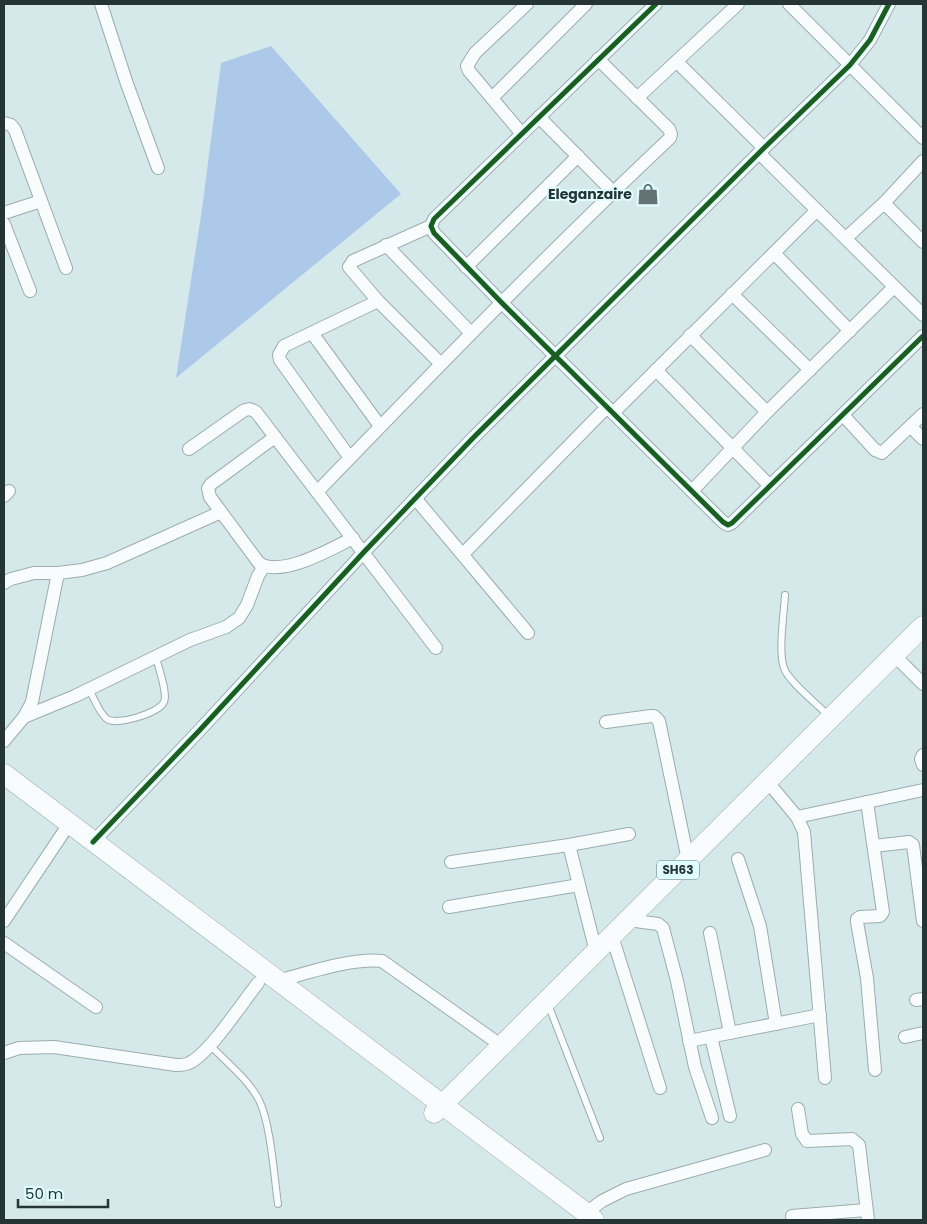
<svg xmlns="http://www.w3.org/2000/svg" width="927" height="1224" font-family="Poppins,sans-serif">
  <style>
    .water { fill: #acc9ea }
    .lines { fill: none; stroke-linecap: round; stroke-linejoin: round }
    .service-casing { stroke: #9cacad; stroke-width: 8 }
    .minor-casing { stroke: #9cacad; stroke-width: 14 }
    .primary-casing { stroke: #9cacad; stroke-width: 21 }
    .service { stroke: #f9fcfc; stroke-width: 6 }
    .minor { stroke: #f9fcfc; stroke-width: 12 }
    .primary { stroke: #f9fcfc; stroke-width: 20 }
    .cycleway-casing { stroke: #dffcff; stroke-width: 8 }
    .cycleway { stroke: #1b5e20; stroke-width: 5 }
    .labels { text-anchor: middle; stroke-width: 4; stroke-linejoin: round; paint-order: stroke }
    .shield { fill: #dffcff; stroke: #5d7072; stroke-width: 1 }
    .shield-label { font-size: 12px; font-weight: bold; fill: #253435 }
    .poi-label { font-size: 14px; font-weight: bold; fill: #253435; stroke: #dffcff; text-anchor: end }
  </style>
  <rect width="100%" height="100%" fill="#d5e9eb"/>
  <path class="water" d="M271,46L401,194L176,378L202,209L221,63Z"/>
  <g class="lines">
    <g class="service-casing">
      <g id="service">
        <path d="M785,595C784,613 778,652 784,668C788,681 817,704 828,715"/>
        <path d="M89,689C94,698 99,713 107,719C117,726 159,713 164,702C168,693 158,667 156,657"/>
        <path d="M548,1004L600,1138"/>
        <path d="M210,1045C226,1062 248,1079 259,1100C271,1125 274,1176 278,1204"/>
      </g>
    </g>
    <g class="minor-casing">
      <g id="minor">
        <path d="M101,4L127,84L158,168"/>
        <path d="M656,4L434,219L431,226L434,233L502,303L723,522L728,525L732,523L923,336"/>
        <path d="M789,4L923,138"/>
        <path d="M677,62L764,148"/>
        <path d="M492,98L586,4"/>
        <path d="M637,98L738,4"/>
        <path d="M539,117L613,192"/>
        <path d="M4,123L11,125L15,130L66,268"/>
        <path d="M522,134L469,71L467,66L475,53L527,4"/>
        <path d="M759,153L923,315"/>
        <path d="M884,203L923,242"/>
        <path d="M4,213L41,201"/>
        <path d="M4,224L30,291"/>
        <path d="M431,226L353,261L349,267L378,301L441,364"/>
        <path d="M846,238L884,203L923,161"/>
        <path d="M386,245L471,333"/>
        <path d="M774,253L850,331"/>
        <path d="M466,267L578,156"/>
        <path d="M732,294L810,370"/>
        <path d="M312,333L380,426"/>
        <path d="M690,335L767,412"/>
        <path d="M656,370L770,486"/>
        <path d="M613,413L816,211"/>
        <path d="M843,415L875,450L882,453L923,414"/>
        <path d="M911,427L923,439"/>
        <path d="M275,437L211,484L208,488L210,497L259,563C281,578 331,549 353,538"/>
        <path d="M189,449L243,411C248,408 251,409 256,412L436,648"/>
        <path d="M350,458L280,360L279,355L284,346L378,301"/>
        <path d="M692,491L767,412L894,287"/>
        <path d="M317,492C433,372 549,252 670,138L671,134L669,129L598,59"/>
        <path d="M4,496L9,491"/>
        <path d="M415,498L528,633"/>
        <path d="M463,554L607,407"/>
        <path d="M4,583L11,579L34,573H58L82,570L107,563L221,512"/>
        <path d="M894,655L923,684"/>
        <path d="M24,717L75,696L190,640L226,627L239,618L247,605L258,576L264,566"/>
        <path d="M606,722L651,716H654L659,721L688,860"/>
        <path d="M4,741L24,717L32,702L58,573"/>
        <path d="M923,755L921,759L923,765"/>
        <path d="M767,781L797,817L804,832L825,1078"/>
        <path d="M867,802L883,912L880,916L860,917L857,919V922L867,978L875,1070"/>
        <path d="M797,817L923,790"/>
        <path d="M93,842L198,732L364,552L473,438L764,148L850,65L870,40L889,4"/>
        <path d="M569,845L596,952"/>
        <path d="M874,846L909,842L913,845L923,921"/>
        <path d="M738,859L760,926L776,1024"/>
        <path d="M451,862L569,845L629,834"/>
        <path d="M449,907L579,885"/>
        <path d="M628,920L658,924L663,928L677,981L695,1067L712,1118"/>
        <path d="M4,921L69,824"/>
        <path d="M710,933L730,1033"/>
        <path d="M612,936L660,1088"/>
        <path d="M4,943L96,1007"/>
        <path d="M277,981C308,973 350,958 382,961L502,1046"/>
        <path d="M916,1000L923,999"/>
        <path d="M711,1037L730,1116"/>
        <path d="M905,1037L923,1033"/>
        <path d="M689,1041L820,1015"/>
        <path d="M4,1053L19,1048L54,1047L176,1065C181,1065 187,1065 191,1062C211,1051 242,1003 258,983"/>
        <path d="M798,1109L802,1134L807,1141L852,1139L859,1145L868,1220"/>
        <path d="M586,1213L602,1201L626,1189L765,1150"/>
        <path d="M792,1216L866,1210"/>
      </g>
    </g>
    <g class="primary-casing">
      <g id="primary">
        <path d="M4,774L586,1213L594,1220"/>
        <path d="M434,1113L923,626"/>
      </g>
    </g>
    <use href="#service" class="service"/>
    <use href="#minor" class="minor"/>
    <use href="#primary" class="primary"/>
    <g class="cycleway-casing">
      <g id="cycleway">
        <path d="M656,4L434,219L431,226L434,233L502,303L723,522L728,525L732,523L923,336"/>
        <path d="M93,842L198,732L364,552L473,438L764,148L850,65L870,40L889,4"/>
      </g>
    </g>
    <use href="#cycleway" class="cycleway"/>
  </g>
  <defs>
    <g id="shop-bare" transform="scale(1.725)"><path d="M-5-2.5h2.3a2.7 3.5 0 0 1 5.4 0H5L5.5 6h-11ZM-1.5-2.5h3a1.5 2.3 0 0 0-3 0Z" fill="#637375" stroke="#dffcff" stroke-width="2.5" paint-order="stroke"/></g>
  </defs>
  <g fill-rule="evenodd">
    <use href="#shop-bare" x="648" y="194"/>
  </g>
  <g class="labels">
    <rect class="shield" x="657" y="860.5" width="42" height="19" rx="4"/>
    <g class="shield-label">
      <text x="678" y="874">SH63</text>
    </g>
    <g class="poi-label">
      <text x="632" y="199">Eleganzaire</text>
    </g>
  </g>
  <rect width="927" height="1224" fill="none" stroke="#253435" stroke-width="10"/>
  <path d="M18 1199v8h90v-8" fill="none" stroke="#253435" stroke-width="2.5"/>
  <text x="25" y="1199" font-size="15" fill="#253435" stroke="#dffcff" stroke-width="4" paint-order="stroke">50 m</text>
</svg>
